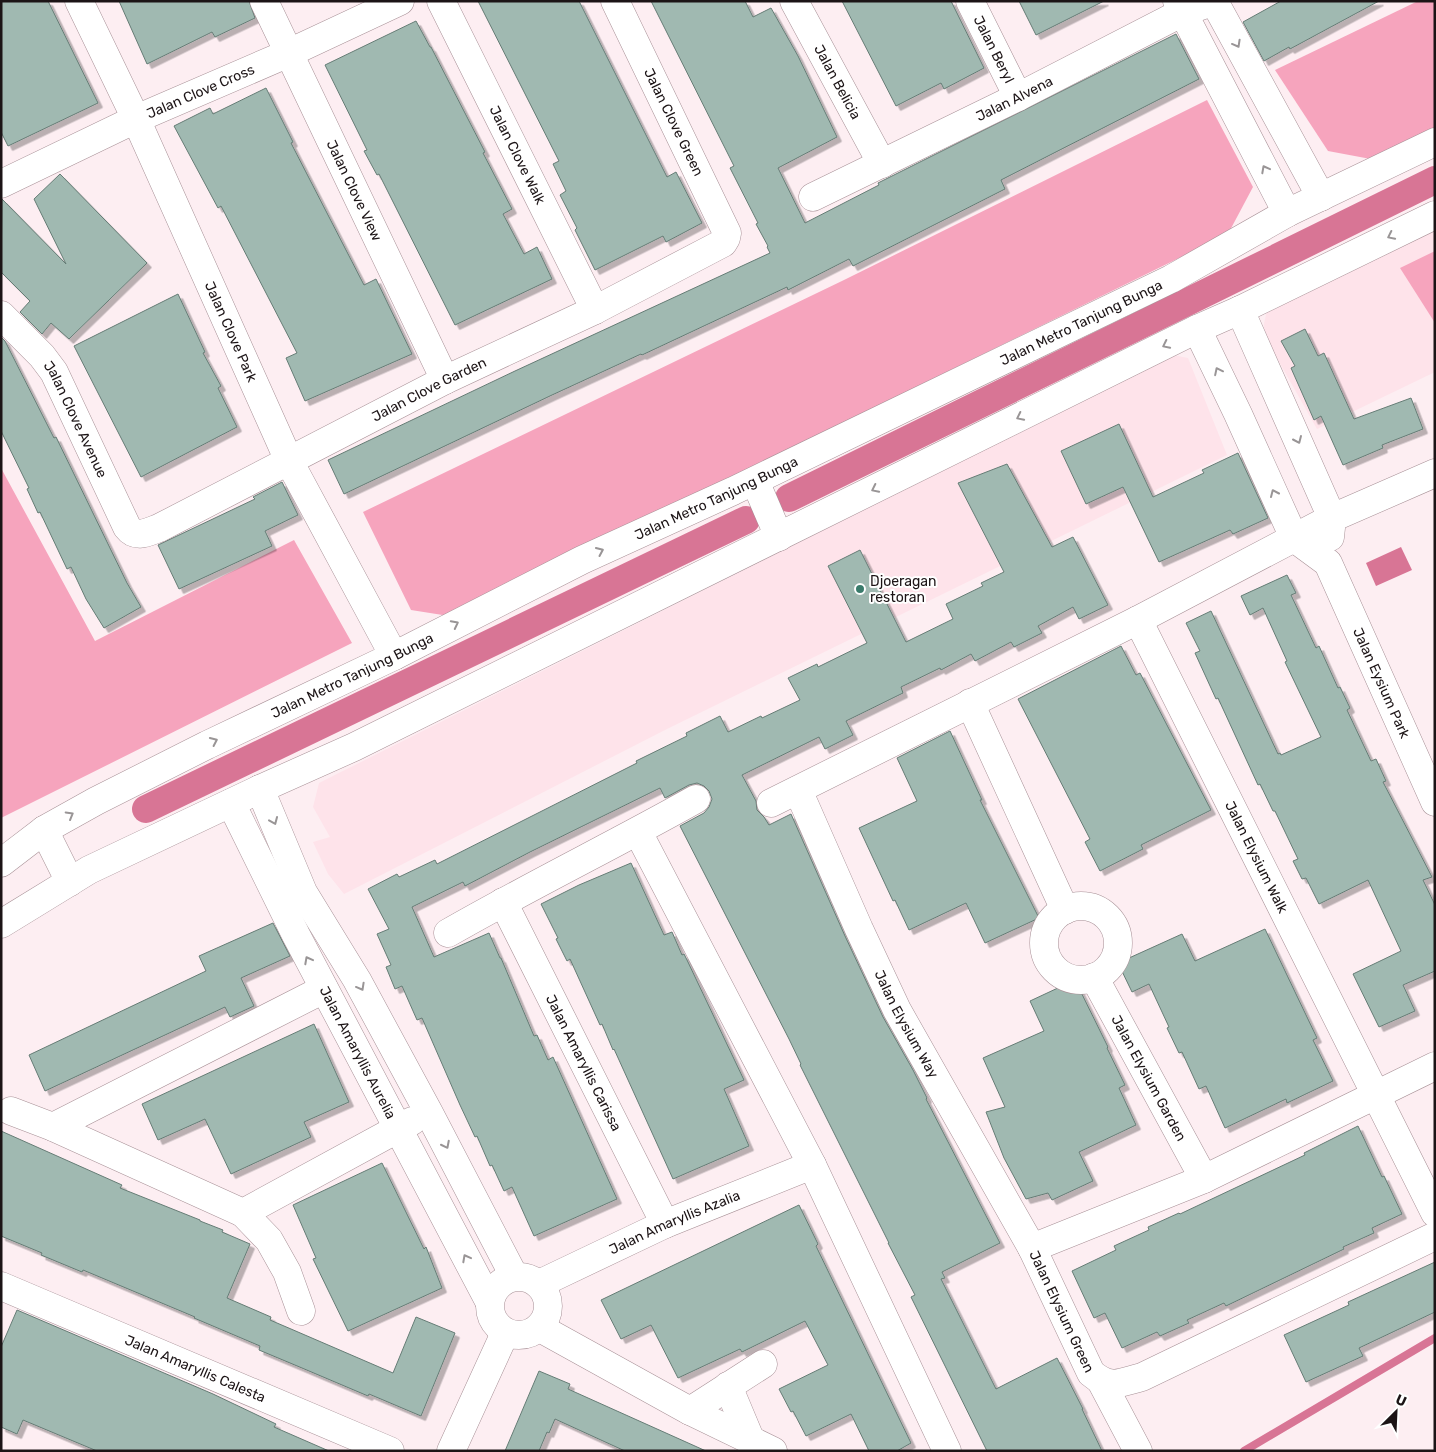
<svg xmlns="http://www.w3.org/2000/svg" width="1436" height="1452" font-family="Rubik,sans-serif">
  <style>
    .built { fill: #fee3ea }
    .green { fill: #f6a4bd }
    .water { fill: #d87595 }
    .lines { fill: none; stroke-linecap: round; stroke-linejoin: round }
    .stream { stroke: #d87595; stroke-width: 8 }
    .canal { stroke: #d87595; stroke-width: 28 }
    .building { fill: #a0b9b1; stroke: #657c75; filter: url(#shadow) }
    .minor-casing { stroke: #a89197; stroke-width: 29 }
    .secondary-casing { stroke: #a89197; stroke-width: 29 }
    .minor { stroke: #fff; stroke-width: 28 }
    .secondary { stroke: #fff; stroke-width: 28 }
    .oneway { stroke: #999596 }
    .poi-dot { fill: #3a7b6b; stroke: #fff; stroke-width: 2 }
    .labels { text-anchor: middle; stroke-width: 4; stroke-linejoin: round; paint-order: stroke }
    .street-label { font-size: 14px; fill: #1c1416; stroke: #fff }
    .poi-label { font-size: 14px; fill: #1c1416; stroke: #fff; text-anchor: start }
  </style>
  <defs>
    <filter id="shadow"><feDropShadow dx="4.5" dy="4.5" stdDeviation="0" flood-color="#0004"/></filter>
  </defs>
  <rect width="100%" height="100%" fill="#fdeef2"/>
  <g class="built">
    <path d="M1435,230V372L1317,429L1264,335V324L1267,310Z"/>
    <path d="M1173,355L1188,358L1227,455L667,729L344,894L328,874L313,842L330,837L313,807L319,783Z"/>
  </g>
  <g class="green">
    <path d="M1418,1H1435V131L1376,160L1328,151L1275,70Z"/>
    <path d="M1207,100L1253,187L1228,234L449,616L411,610L363,512L844,280Z"/>
    <path d="M1435,251V323L1400,268Z"/>
    <path d="M1,468L95,641L294,540L352,643L1,818Z"/>
  </g>
  <path class="water" d="M1401,547L1412,570L1376,586L1366,563Z"/>
  <g class="lines">
    <path class="stream" d="M1244,1451L1435,1338"/>
    <g class="canal">
      <path d="M789,498L1435,180"/>
      <path d="M146,809L746,520"/>
    </g>
  </g>
  <g class="building">
    <path d="M1,1H48L98,103L8,146L1,132Z"/>
    <path d="M119,1H249L255,18L215,37L212,32L147,64Z"/>
    <path d="M478,1H579L667,177L676,172L702,223L666,242L663,236L595,270L575,230L577,228L560,195L566,191L553,164L559,161Z"/>
    <path d="M651,1H745L753,17L771,8L798,56L837,137L778,168L805,223L879,185L878,183L1176,34L1199,79L1001,180L1005,189L853,266L849,259L788,290L787,287L642,355L641,354L552,395L344,494L328,460L515,371L770,253L767,247L768,246L756,224L758,223L730,168L734,166Z"/>
    <path d="M842,1H951L984,68L944,89L941,83L896,106Z"/>
    <path d="M1019,1H1104L1036,35Z"/>
    <path d="M1281,1H1379L1290,49L1289,47L1264,61L1243,22Z"/>
    <path d="M416,21L430,47H431L485,152L483,153L512,209L503,214L524,254L537,247L552,279L455,325L379,174L377,175L364,151L367,150L325,65Z"/>
    <path d="M266,88L293,142L291,143L364,285L376,279L412,354L305,401L286,358L297,353L221,206L218,208L174,126L210,108L213,114Z"/>
    <path d="M60,174L147,263L69,339L51,323L42,334L20,312L30,301L1,272L2,199L66,264L34,199Z"/>
    <path d="M178,294L205,352L203,353L221,386L218,388L237,427L141,477L74,346Z"/>
    <path d="M1305,329L1318,356L1324,353L1354,419L1411,398L1423,429L1382,445L1383,448L1343,465L1321,416L1314,420L1291,368L1295,366L1281,341Z"/>
    <path d="M1,337L5,341L54,438L56,437L127,583L141,607L104,628L86,599L71,567L67,569L40,512L38,513L27,489L29,488L1,431Z"/>
    <path d="M1119,424L1153,497L1204,473L1202,470L1238,453L1268,518L1233,534L1230,530L1159,562L1123,487L1086,504L1061,451Z"/>
    <path d="M1007,464L1052,547L1073,537L1108,605L1079,619L1073,607L1038,626L1042,633L1014,647L1011,642L975,661L971,654L941,670L940,668L901,687L903,693L846,721L853,735L825,749L819,737L742,775L756,801L757,810L764,817L769,825L791,814L845,936L883,1017L913,1070L927,1098L926,1099L1000,1243L942,1272L945,1278L941,1279L996,1389L1057,1358L1083,1409H1082L1102,1451H987L911,1297L915,1295L888,1243H889L800,1065L801,1064L789,1039L680,826L704,813L709,807L712,799L709,791L704,786L697,783L689,785L665,798L660,788L530,852L465,886L463,882L412,907L434,957L489,933L500,958H501L534,1036L537,1035L548,1060L553,1057L617,1199L534,1236L512,1187L504,1191L492,1165L490,1166L477,1136L475,1137L460,1105L422,1018L417,1020L402,986L395,989L386,967L391,965L377,934L389,929L368,889L397,874L399,877L435,860L437,864L637,763L636,761L687,736L686,733L720,716L728,732L761,716L762,718L800,700L788,678L817,664L818,667L867,643L828,566L860,550L906,642L953,619L946,604L983,586L981,583L1004,572L958,483Z"/>
    <path d="M282,482L298,515L265,531L272,546L179,589L158,545L255,499L253,497Z"/>
    <path d="M1287,575L1296,593L1291,595L1316,648L1319,646L1338,688L1340,687L1350,708L1347,710L1371,761L1376,759L1386,781L1383,782L1432,877L1423,880L1435,905V971L1403,985L1415,1011L1379,1027L1353,974L1401,951L1368,880L1319,904L1306,878L1302,879L1293,861L1298,859L1275,811H1273L1260,784L1258,785L1218,698L1216,699L1195,653L1200,651L1186,623L1211,611L1278,754L1280,753L1281,755L1321,737L1285,662L1287,661L1263,608L1250,615L1241,596Z"/>
    <path d="M1121,646L1136,675L1140,673L1211,810L1141,845L1143,849L1100,871L1085,842L1090,839L1018,699Z"/>
    <path d="M950,731L982,800H980L1039,918L985,943L966,903L909,930L895,900L893,901L859,828L917,801L897,758Z"/>
    <path d="M631,863L664,935L672,932L682,955L684,954L687,960L744,1080L724,1089L749,1146L673,1179L614,1049L613,1050L602,1024L600,1025L570,959L567,961L556,939L558,938L541,904L579,885Z"/>
    <path d="M273,923L290,956L241,978L254,1006L230,1017L225,1007L45,1091L29,1055L206,971L199,956Z"/>
    <path d="M1265,929L1317,1038L1313,1040L1333,1081L1287,1103L1286,1099L1225,1128L1206,1086L1199,1089L1182,1052L1179,1053L1167,1028L1169,1027L1149,984L1132,992L1118,963L1182,934L1195,961Z"/>
    <path d="M1075,980L1108,1047L1107,1048L1125,1085L1119,1088L1136,1125L1079,1152L1093,1181L1052,1200L1048,1193L1026,1199L1004,1158L986,1112L1005,1107L983,1058L1044,1031L1030,1001Z"/>
    <path d="M314,1024L349,1102L304,1122L311,1137L231,1174L205,1119L158,1140L142,1104Z"/>
    <path d="M1358,1126L1382,1177L1384,1176L1402,1214L1372,1228L1374,1233L1343,1247L1344,1249L1226,1306L1224,1303L1187,1320L1189,1323L1160,1336L1157,1332L1122,1348L1105,1313L1094,1318L1072,1271L1116,1250L1114,1246L1149,1230L1148,1227L1179,1213L1180,1214L1305,1155L1304,1153Z"/>
    <path d="M1,1131L122,1185L120,1188L200,1220V1221L223,1230L222,1232L250,1244L227,1298L271,1317L270,1320L291,1329L393,1373L416,1317L455,1333L421,1416L369,1394L368,1396L302,1368L259,1350L260,1346L194,1318L195,1317L83,1270L82,1272L41,1255L42,1253L1,1236Z"/>
    <path d="M382,1163L424,1249L426,1247L442,1288L348,1331L313,1259L316,1258L293,1205Z"/>
    <path d="M799,1205L818,1244L816,1246L911,1443L897,1451H869L851,1414L806,1436L793,1411L791,1412L779,1389L828,1365L805,1321L742,1352L740,1349L678,1378L651,1325L621,1339L601,1300Z"/>
    <path d="M1435,1262V1312L1359,1348L1363,1356L1306,1382L1284,1335L1349,1305L1348,1302Z"/>
    <path d="M17,1310L213,1394L276,1424L274,1427L329,1451H97L23,1420L17,1434L1,1427V1347Z"/>
    <path d="M539,1371L570,1384L568,1389L706,1451H625L555,1419L549,1433L547,1432L539,1451H505Z"/>
  </g>
  <g class="lines">
    <g class="minor-casing">
      <g id="minor">
        <path id="s1" d="M79,1L136,119L289,461L394,656"/>
        <path id="s2" d="M264,1L445,380"/>
        <path id="s3" d="M441,1L595,310"/>
        <path id="s4" d="M794,1L882,164"/>
        <path id="s5" d="M970,1L1018,97"/>
        <path d="M1177,1L1287,213"/>
        <path d="M1214,1L1321,197"/>
        <path id="s6" d="M1,184L136,119L289,53L400,1"/>
        <path id="s7" d="M813,197L1018,97L1183,12L1215,1"/>
        <path d="M1240,310L1332,518L1330,537"/>
        <path id="s8" d="M1,315L42,356L54,372L127,527C136,539 148,532 159,528L445,380L595,310L723,243L726,238L727,233L615,1"/>
        <path id="s9" d="M1197,329L1238,414L1294,538L1328,563L1435,802"/>
        <path id="s10" d="M1138,620L1435,1213"/>
        <path d="M970,703L1065,910"/>
        <path d="M260,789L303,892L357,980L429,1113L514,1276"/>
        <path id="s11" d="M798,790L859,929L897,1010L1032,1248L1091,1373C1111,1390 1119,1383 1142,1377L1435,1236"/>
        <path id="s12" d="M231,803L296,935L489,1301"/>
        <path d="M771,803L1138,620L1332,518L1435,473"/>
        <path d="M638,832L812,1165L947,1451"/>
        <path id="s13" d="M503,902L665,1224"/>
        <circle cx="1081" cy="943" r="37"/>
        <path d="M448,933C530,886 614,845 696,799"/>
        <path id="s14" d="M1094,977L1204,1179"/>
        <path d="M11,1111L53,1127L243,1213L412,1121"/>
        <path d="M53,1127L324,989"/>
        <path d="M243,1213L269,1240L287,1272L301,1311"/>
        <path d="M1032,1248L1204,1179L1435,1066"/>
        <circle cx="519" cy="1306" r="29"/>
        <path id="s15" d="M539,1284L665,1224L812,1165"/>
        <path id="s16" d="M1,1286L390,1451"/>
        <path d="M540,1328L690,1411L773,1451"/>
        <path d="M1101,1381L1138,1451"/>
        <path d="M728,1386L751,1441"/>
        <path d="M690,1411L763,1364"/>
        <path d="M451,1451L505,1333"/>
      </g>
    </g>
    <g class="secondary-casing">
      <g id="secondary">
        <path d="M755,481L779,537"/>
        <path d="M44,830L70,882"/>
        <path id="s17" d="M1,863L44,830L96,801L207,745L394,656L582,560L733,491L1171,279L1287,213L1435,142"/>
        <path d="M1,924L89,870L260,789L354,747L1197,329L1240,310L1435,215"/>
      </g>
    </g>
    <use href="#minor" class="minor"/>
    <use href="#secondary" class="secondary"/>
  </g>
  <defs><path id="oneway-chevron" d="M-2-3.5L2.5 0L-2 3.5" fill="none" stroke-width="1.6" stroke-linecap="round" stroke-linejoin="round" transform="scale(1.25)"/></defs>
  <g class="oneway">
    <use href="#oneway-chevron" transform="translate(1237 44) rotate(61)"/>
    <use href="#oneway-chevron" transform="translate(1265 169) rotate(-118)"/>
    <use href="#oneway-chevron" transform="translate(1391 236) rotate(154)"/>
    <use href="#oneway-chevron" transform="translate(1166 345) rotate(154)"/>
    <use href="#oneway-chevron" transform="translate(1218 371) rotate(-116)"/>
    <use href="#oneway-chevron" transform="translate(1020 417) rotate(154)"/>
    <use href="#oneway-chevron" transform="translate(1298 440) rotate(66)"/>
    <use href="#oneway-chevron" transform="translate(875 489) rotate(154)"/>
    <use href="#oneway-chevron" transform="translate(1274 493) rotate(-114)"/>
    <use href="#oneway-chevron" transform="translate(600 551) rotate(-24)"/>
    <use href="#oneway-chevron" transform="translate(455 624) rotate(-27)"/>
    <use href="#oneway-chevron" transform="translate(214 741) rotate(-25)"/>
    <use href="#oneway-chevron" transform="translate(70 815) rotate(-30)"/>
    <use href="#oneway-chevron" transform="translate(274 821) rotate(67)"/>
    <use href="#oneway-chevron" transform="translate(308 960) rotate(-118)"/>
    <use href="#oneway-chevron" transform="translate(361 987) rotate(61)"/>
    <use href="#oneway-chevron" transform="translate(446 1145) rotate(63)"/>
    <use href="#oneway-chevron" transform="translate(466 1258) rotate(-118)"/>
  </g>
  <circle class="poi-dot" cx="860" cy="589" r="5"/>
  <g class="labels">
    <g class="street-label">
      <text dy="5" stroke="none"><textPath href="#s5" startOffset="54">Jalan Beryl</textPath></text>
      <text dy="5" stroke="none"><textPath href="#s4" startOffset="92">Jalan Belicia</textPath></text>
      <text dy="5" stroke="none"><textPath href="#s6" startOffset="220">Jalan Clove Cross</textPath></text>
      <text dy="5" stroke="none"><textPath href="#s7" startOffset="224">Jalan Alvena</textPath></text>
      <text transform="translate(674 122) rotate(64)" y="5">Jalan Clove Green</text>
      <text dy="5" stroke="none"><textPath href="#s3" startOffset="172">Jalan Clove Walk</textPath></text>
      <text dy="5" stroke="none"><textPath href="#s2" startOffset="210">Jalan Clove View</textPath></text>
      <text dy="5" stroke="none"><textPath href="#s17" startOffset="1209">Jalan Metro Tanjung Bunga</textPath></text>
      <text dy="5" stroke="none"><textPath href="#s1" startOffset="364">Jalan Clove Park</textPath></text>
      <text dy="5" stroke="none"><textPath href="#s8" startOffset="588">Jalan Clove Garden</textPath></text>
      <text dy="5" stroke="none"><textPath href="#s8" startOffset="130">Jalan Clove Avenue</textPath></text>
      <text dy="5" stroke="none"><textPath href="#s17" startOffset="804">Jalan Metro Tanjung Bunga</textPath></text>
      <text dy="5" stroke="none"><textPath href="#s17" startOffset="399">Jalan Metro Tanjung Bunga</textPath></text>
      <text dy="5" stroke="none"><textPath href="#s9" startOffset="404">Jalan Eysium Park</textPath></text>
      <text dy="5" stroke="none"><textPath href="#s10" startOffset="265">Jalan Elysium Walk</textPath></text>
      <text dy="5" stroke="none"><textPath href="#s11" startOffset="258">Jalan Elysium Way</textPath></text>
      <text dy="5" stroke="none"><textPath href="#s12" startOffset="280">Jalan Amaryllis Aurelia</textPath></text>
      <text dy="5" stroke="none"><textPath href="#s13" startOffset="180">Jalan Amaryllis Carissa</textPath></text>
      <text dy="5" stroke="none"><textPath href="#s14" startOffset="115">Jalan Elysium Garden</textPath></text>
      <text dy="5" stroke="none"><textPath href="#s15" startOffset="149">Jalan Amaryllis Azalia</textPath></text>
      <text dy="5" stroke="none"><textPath href="#s11" startOffset="585">Jalan Elysium Green</textPath></text>
      <text dy="5" stroke="none"><textPath href="#s16" startOffset="211">Jalan Amaryllis Calesta</textPath></text>
    </g>
    <g class="poi-label">
      <text x="870" y="586">Djoeragan<tspan x="870" dy="16">restoran</tspan></text>
    </g>
  </g>
  <rect width="1436" height="1452" fill="none" stroke="#1c1416" stroke-width="5"/>
  <g transform="translate(1396 1412) rotate(24)" stroke="#ffffff" stroke-width="4" paint-order="stroke">
  <path d="M0-4L9 19L0 12L-9 19Z" fill="#1c1416"/>
  <text y="-8" font-size="14" font-weight="bold" text-anchor="middle" fill="#1c1416">U</text>
  </g>
</svg>
